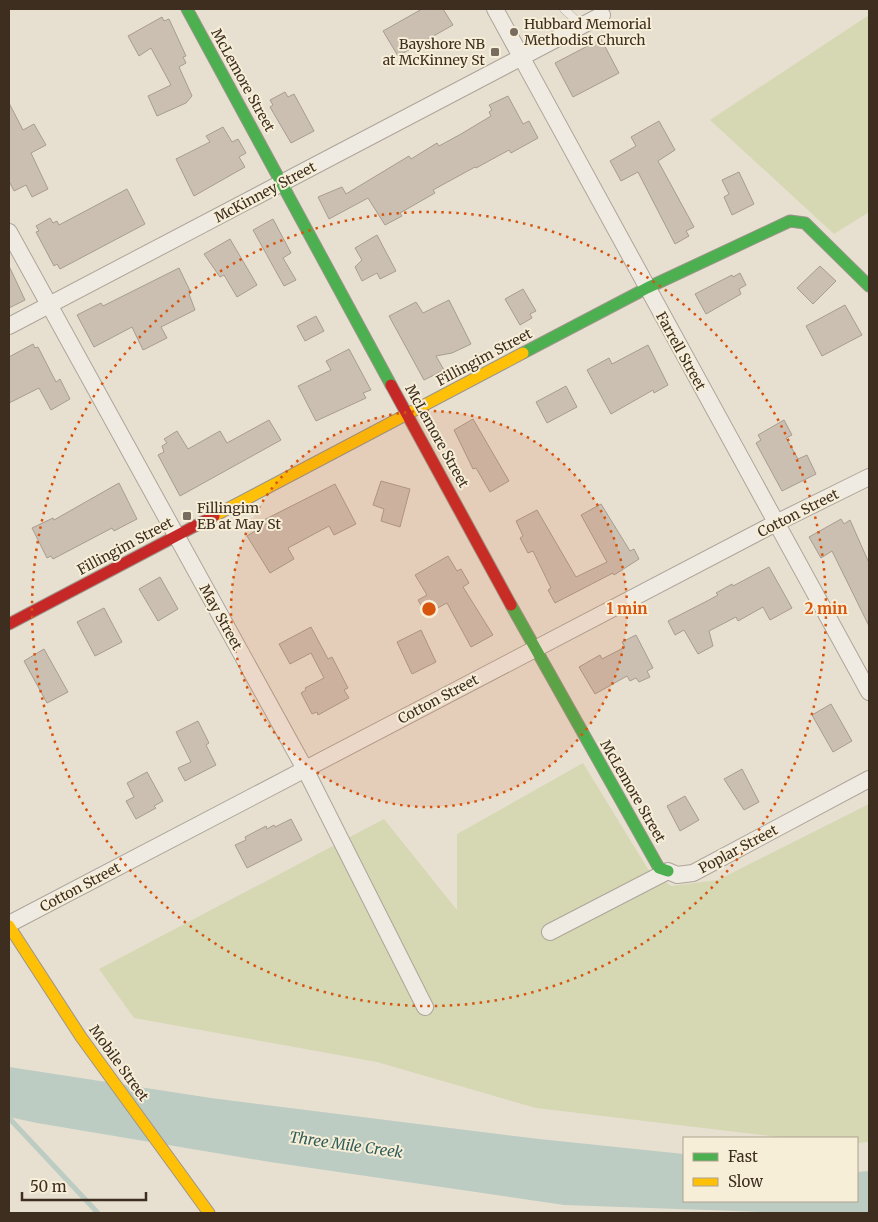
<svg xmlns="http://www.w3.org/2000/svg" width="878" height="1222" font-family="Merriweather,serif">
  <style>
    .green { fill: #d6d7b3 }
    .water { fill: #bcccc2 }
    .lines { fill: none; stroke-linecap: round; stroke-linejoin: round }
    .stream { stroke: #bcccc2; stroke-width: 5 }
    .building { fill: #cbbfb2; stroke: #a89c90 }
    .lane-casing { stroke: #ada599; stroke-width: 9 }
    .street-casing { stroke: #ada599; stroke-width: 18 }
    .fast-casing { stroke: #9c958a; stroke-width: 13 }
    .slow-casing { stroke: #9c958a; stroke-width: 13 }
    .jam-casing { stroke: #9c958a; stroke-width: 13 }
    .lane { stroke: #efebe3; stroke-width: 8 }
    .street { stroke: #efebe3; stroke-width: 16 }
    .fast { stroke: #4caf50; stroke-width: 11 }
    .slow { stroke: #ffc107; stroke-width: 11 }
    .jam { stroke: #c62828; stroke-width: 11 }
    .ring { fill: none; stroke: #d7550e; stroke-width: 2.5; stroke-dasharray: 2.5 5 }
    .poi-dot { fill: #786c5e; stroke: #f7eed8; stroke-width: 2 }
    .labels { text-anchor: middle; stroke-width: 4; stroke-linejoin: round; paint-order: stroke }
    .poi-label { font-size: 14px; fill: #3d2e20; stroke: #f7eed8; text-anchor: start }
    .street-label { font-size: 14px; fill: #3d2e20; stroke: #f7eed8 }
    .water-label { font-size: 15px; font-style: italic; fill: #2f5d5a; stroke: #f7eed8 }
    .centre { fill: #d7550e; stroke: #f7eed8; stroke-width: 2.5 }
    .ring-label { font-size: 15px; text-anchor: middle; font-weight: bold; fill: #d7550e; stroke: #f7eed8; stroke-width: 4; stroke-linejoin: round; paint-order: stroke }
  </style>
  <rect width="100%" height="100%" fill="#e7e0d1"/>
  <g class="green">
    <path d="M869,15V212L834,234L710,120Z"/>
    <path d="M583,763L648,869L671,886L718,880L869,804V1142L857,1143V1138H788L536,1108L377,1062L134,1018L99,969L384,819L457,910V834Z"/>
  </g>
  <path class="water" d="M9,1067L211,1098L539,1139L684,1154V1201H857V1172L869,1171V1213H793L564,1205L270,1162L37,1123L9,1117Z"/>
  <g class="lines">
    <path class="stream" d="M9,1118L98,1213"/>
  </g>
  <g class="building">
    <path d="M422,9H443L453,25L398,56L383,31Z"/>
    <path d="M162,17L164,21L169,19L186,56L183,57L186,63L179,67L192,96L186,103L157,116L148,96L171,85L151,48L139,56L128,36Z"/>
    <path d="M601,39L619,73L573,97L555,63Z"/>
    <path d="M285,92L288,97L294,94L314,131L291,143L270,107L273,105L270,100Z"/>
    <path d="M508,96L523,124L529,121L538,138L511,153L509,150L476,168L475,167L433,190L435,193L400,213L402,216L385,225L368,198L329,219L318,197L342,187L346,194L409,156L411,159L437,143L439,146L461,134L491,116L489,112L492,110L489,105Z"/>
    <path d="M9,103L23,130L34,124L46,145L31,153L48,189L32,197L26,185L14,191L9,181Z"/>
    <path d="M659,121L675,150L658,161L694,227L686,231L689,236L675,244L638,172L621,181L610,161L636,146L631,137Z"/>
    <path d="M223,127L232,142L238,139L246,153L239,157L245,167L194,196L176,159L210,142L206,136Z"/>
    <path d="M739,172L754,204L732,215L724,197L729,194L722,180Z"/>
    <path d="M127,189L145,224L60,269L57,264L54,266L36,232L39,231L36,226L50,218L53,223L57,221L59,225Z"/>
    <path d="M273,219L291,253L283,258L296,280L284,286L253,230Z"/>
    <path d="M377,235L396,271L380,279L377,273L362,281L355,267L362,260L355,248Z"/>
    <path d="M230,239L257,285L237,297L224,275L220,277L204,254Z"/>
    <path d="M9,266L25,300L9,308Z"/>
    <path d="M820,266L836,281L813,304L797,288Z"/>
    <path d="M179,268L191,293L189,294L195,310L161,327L167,338L143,350L132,327L94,347L77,315L101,303L103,306Z"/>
    <path d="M740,273L746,285L739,289L741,294L706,314L695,294L732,275L733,277Z"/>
    <path d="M523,289L536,311L530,314L532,318L520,325L505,299Z"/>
    <path d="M449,300L471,344L452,353L436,356L444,370L424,380L389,316L416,302L423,313Z"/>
    <path d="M845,305L862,335L822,356L806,326Z"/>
    <path d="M316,316L324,331L305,341L297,326Z"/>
    <path d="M33,344L35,348L38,347L56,382L60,379L70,399L51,410L39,388L9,403V357Z"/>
    <path d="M648,345L668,385L654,393L653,390L611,414L587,370L609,358L612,364Z"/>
    <path d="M349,349L371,390L363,393L366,398L316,421L298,386L331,370L326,361Z"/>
    <path d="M566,386L577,407L547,423L536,402Z"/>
    <path d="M473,419L509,481L490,492L476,468L473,469L454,430Z"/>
    <path d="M269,420L281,440L180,496L158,455L164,452L162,446L167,443L164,439L177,431L188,449L220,431L227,443Z"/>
    <path d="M784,420L792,435L786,438L798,459L807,455L816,474L782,491L756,443L761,440L758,435Z"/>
    <path d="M381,481L410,489L400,527L381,521L384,509L373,505Z"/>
    <path d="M119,483L137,519L114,531L112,528L53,559L51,556L47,558L32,528L53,518L54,520Z"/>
    <path d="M335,484L356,524L334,535L329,526L288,548L294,559L270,573L247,536L255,531L252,526Z"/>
    <path d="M601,504L630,551L634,549L639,559L614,575L613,573L555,603L548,590L551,588L533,551L528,553L520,538L523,536L516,521L537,510L576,577L607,562L581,515Z"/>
    <path d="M841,519L844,524L850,520L869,563V626L832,551L821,558L809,537Z"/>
    <path d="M448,556L457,571L461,569L469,583L463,587L493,635L471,647L447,603L426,614L418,600L427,595L415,575Z"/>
    <path d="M769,567L792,608L770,620L763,607L738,621L736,617L709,631L713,646L698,654L684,630L675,635L668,621L709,600L718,595L716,593L732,584L733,586Z"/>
    <path d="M160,577L178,609L158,621L139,589Z"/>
    <path d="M104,608L122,642L95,656L77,622Z"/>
    <path d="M311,627L328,659L332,657L348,688L344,690L349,698L318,715L317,712L312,714L301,693L306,690L305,688L324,678L311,653L290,664L279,644Z"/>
    <path d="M421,630L436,662L412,674L397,642Z"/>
    <path d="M636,635L653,668L647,671L650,677L639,682L636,678L630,681L627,676L595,694L579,667L600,655L602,659L625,647L622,642Z"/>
    <path d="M44,649L68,692L47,703L24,661Z"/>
    <path d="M831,704L852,741L833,752L812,715Z"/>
    <path d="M198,721L209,743L206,745L216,765L185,781L178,768L191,762L176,732Z"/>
    <path d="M742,769L759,802L744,810L724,779Z"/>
    <path d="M147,772L163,801L154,806L156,808L136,819L126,801L134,797L127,783Z"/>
    <path d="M685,796L699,820L680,831L667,806Z"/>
    <path d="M291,819L302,840L247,868L235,845L246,840L245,837L266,826L267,829L274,825L275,827Z"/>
  </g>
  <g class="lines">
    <g class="lane-casing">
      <path id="lane" d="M564,9L582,26"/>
    </g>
    <g class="street-casing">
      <g id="street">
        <path d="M495,9L869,692"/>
        <path d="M9,232L305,769L425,1007"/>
        <path d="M9,326L602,15"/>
        <path d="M9,924L776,523L869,477"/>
        <path d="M550,932L668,871L677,875L693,873L869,779"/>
      </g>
    </g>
    <g class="fast-casing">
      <g id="fast">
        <path d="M187,9L391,385"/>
        <path d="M523,353L647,288L790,221L805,223L869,286"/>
        <path d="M511,605L659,868L668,871"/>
      </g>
    </g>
    <g class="slow-casing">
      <g id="slow">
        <path d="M214,516L523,353"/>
        <path d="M9,926L81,1037L209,1213"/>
      </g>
    </g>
    <g class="jam-casing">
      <g id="jam">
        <path d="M391,385L511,605"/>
        <path d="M9,624L214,516"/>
      </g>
    </g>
    <use href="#lane" class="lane"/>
    <use href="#street" class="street"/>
    <use href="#fast" class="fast"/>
    <use href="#slow" class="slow"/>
    <use href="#jam" class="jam"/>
  </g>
  <circle cx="429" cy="609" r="198" fill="#d7550e" fill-opacity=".12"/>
  <g class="ring">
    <circle cx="429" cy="609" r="198"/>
    <circle cx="429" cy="609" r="397"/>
  </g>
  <g class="poi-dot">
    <circle cx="514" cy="32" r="5"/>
    <rect x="490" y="47" width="10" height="10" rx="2.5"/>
    <rect x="182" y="511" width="10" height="10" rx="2.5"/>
  </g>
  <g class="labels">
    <g class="poi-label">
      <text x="524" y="29">Hubbard Memorial<tspan x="524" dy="16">Methodist Church</tspan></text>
      <text x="485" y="49" text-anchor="end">Bayshore NB<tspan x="485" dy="16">at McKinney St</tspan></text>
      <text x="197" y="513">Fillingim<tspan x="197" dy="16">EB at May St</tspan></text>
    </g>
    <g class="street-label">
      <text transform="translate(243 80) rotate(61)" y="5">McLemore Street</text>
      <text transform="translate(265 192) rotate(-28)" y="5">McKinney Street</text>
      <text transform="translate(681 351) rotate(61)" y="5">Farrell Street</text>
      <text transform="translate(484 357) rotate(-28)" y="5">Fillingim Street</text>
      <text transform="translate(437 436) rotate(61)" y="5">McLemore Street</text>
      <text transform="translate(798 513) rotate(-27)" y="5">Cotton Street</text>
      <text transform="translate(125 546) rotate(-28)" y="5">Fillingim Street</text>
      <text transform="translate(221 617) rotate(61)" y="5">May Street</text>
      <text transform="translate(438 699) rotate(-28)" y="5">Cotton Street</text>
      <text transform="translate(633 791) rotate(60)" y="5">McLemore Street</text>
      <text transform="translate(738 849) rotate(-28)" y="5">Poplar Street</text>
      <text transform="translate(80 887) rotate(-28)" y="5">Cotton Street</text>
      <text transform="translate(119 1063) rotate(54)" y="5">Mobile Street</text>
    </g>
    <g class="water-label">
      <text transform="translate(346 1145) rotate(8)" y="5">Three Mile Creek</text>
    </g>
  </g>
  <circle cx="429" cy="609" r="8" class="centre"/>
  <g class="ring-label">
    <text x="627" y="614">1 min</text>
    <text x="826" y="614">2 min</text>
  </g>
  <rect width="878" height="1222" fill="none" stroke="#3d2e20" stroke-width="20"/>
  <rect x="683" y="1137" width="175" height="65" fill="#f7eed8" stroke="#ada18e"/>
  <rect x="693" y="1153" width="25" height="8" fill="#4caf50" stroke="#ada18e"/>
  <text x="728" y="1162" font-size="15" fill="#3d2e20">Fast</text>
  <rect x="693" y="1178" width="25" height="8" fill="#ffc107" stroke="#ada18e"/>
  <text x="728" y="1187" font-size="15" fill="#3d2e20">Slow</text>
  <path d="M22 1192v8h124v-8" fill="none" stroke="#3d2e20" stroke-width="2.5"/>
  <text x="30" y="1192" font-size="15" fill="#3d2e20" stroke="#f7eed8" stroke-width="4" paint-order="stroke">50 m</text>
</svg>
